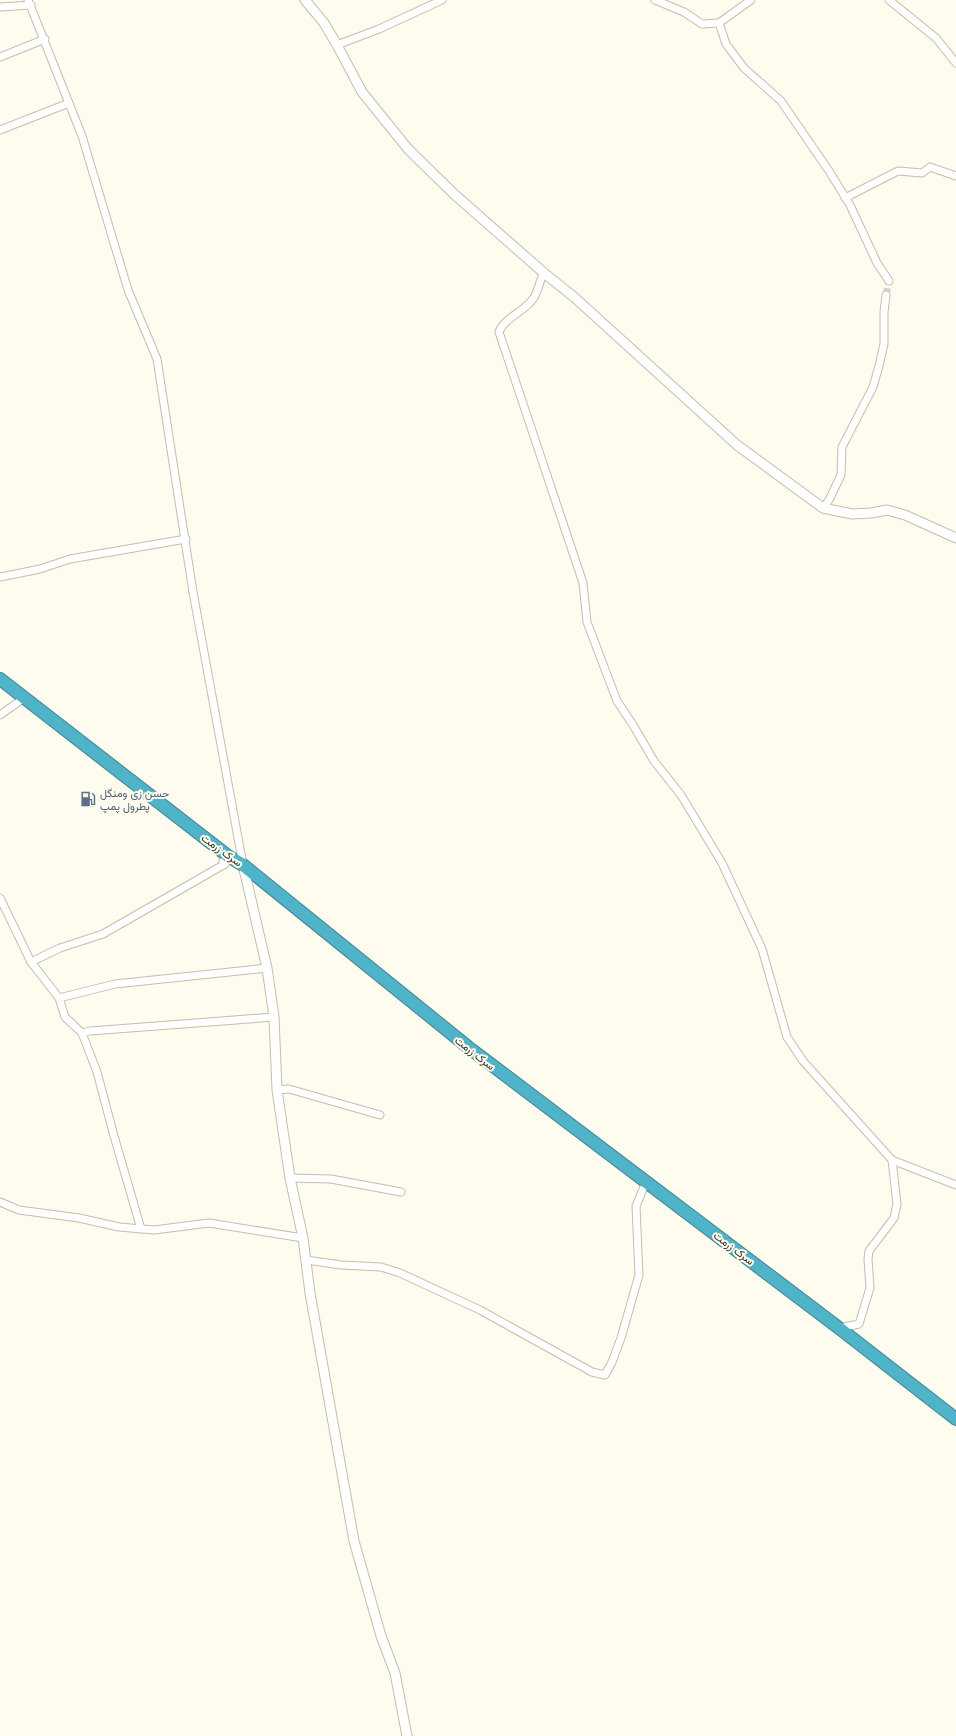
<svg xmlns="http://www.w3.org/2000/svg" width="956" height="1736" font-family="Poppins,Vazirmatn,sans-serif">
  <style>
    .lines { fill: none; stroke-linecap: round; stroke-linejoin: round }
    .street-tunnel { stroke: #d4d1c6; stroke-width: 7; stroke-dasharray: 7 3.5; stroke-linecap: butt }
    .street-casing { stroke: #c4beab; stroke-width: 9 }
    .secondary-casing { stroke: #c4beab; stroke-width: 11 }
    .highway-casing { stroke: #43838f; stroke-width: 14 }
    .street { stroke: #fff; stroke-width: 7 }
    .secondary { stroke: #fff; stroke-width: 9 }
    .highway { stroke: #4fb3c9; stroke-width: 12 }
    .labels { text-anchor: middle; stroke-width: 4; stroke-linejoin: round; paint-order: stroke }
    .service-label { font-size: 11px; fill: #4e5e75; stroke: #fefbef; text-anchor: start }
    .street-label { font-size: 11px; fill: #2e2b24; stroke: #fefbef }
  </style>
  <rect width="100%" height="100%" fill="#fefbef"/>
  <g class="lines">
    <path class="street-tunnel" d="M886,295L889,281"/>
    <g class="street-casing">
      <g id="street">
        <path d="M28,0L82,136L128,290L157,359L193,592L243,865"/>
        <path d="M655,0L684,12L702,24L719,23L726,44L744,68L781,101L829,171L850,205L877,263L889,281"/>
        <path d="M889,0L936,38L956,63"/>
        <path d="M0,7L31,5"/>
        <path d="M719,23L751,0"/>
        <path d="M337,45L379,29L442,0"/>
        <path d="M0,57L45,39"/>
        <path d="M0,130L69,103"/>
        <path d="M845,198L898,171L922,173L930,167L956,176"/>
        <path d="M544,273C539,281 538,293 533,299C524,312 505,317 499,332L583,583L587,622L617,701L633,725L654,761L681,795L722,863L762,949L787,1037L803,1061L892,1160L956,1185"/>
        <path d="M823,508L829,500L841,475L842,447L873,387L879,366L884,344V312L886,295"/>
        <path d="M0,577L40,569L70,559L186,539"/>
        <path d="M0,715L24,698"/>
        <path d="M0,898L31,962L59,998L65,1017L82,1033L97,1072L114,1136L141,1229"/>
        <path d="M31,962L60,948L103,934L225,864L223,861L228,856"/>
        <path d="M59,998L115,984L267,968"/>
        <path d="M82,1033L90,1031L274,1017"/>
        <path d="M277,1090L289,1089L380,1115"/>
        <path d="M290,1178L331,1179L401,1192"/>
        <path d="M0,1202L19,1210L79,1218L119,1227L154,1230L209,1223L303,1238"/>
        <path d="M306,1260L341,1265L381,1267L400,1273L480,1310L592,1372L605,1375L612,1362L621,1338L639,1275L636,1206L646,1182"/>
        <path d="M839,1328L859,1324L870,1288L868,1259L869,1251L894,1218L897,1204L892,1160"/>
      </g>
    </g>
    <g class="secondary-casing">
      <g id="secondary">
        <path d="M305,0L324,23L337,45L362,92L408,149L454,194L544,273L574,297L737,445L823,508L852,514L871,513L887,510L905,515L956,538"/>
        <path d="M243,865L267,968L274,1017L277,1090L290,1178L303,1238L310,1293L354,1541L381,1636L395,1673L407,1736"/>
      </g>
    </g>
    <g class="highway-casing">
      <path id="highway" d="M0,679L228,856L243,865L468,1047L839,1328L956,1419"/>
    </g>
    <use href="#street" class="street"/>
    <use href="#secondary" class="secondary"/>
    <use href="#highway" class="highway"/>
  </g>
  <defs>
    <g id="fuel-bare" transform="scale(1.2)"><path d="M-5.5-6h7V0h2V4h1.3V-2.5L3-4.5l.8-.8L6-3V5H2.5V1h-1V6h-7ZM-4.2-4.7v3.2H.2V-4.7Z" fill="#5c6f8a" stroke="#fefbef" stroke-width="2.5" paint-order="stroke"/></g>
  </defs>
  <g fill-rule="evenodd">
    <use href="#fuel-bare" x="88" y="799"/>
  </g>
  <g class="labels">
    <g class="service-label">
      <text x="100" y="797">حسن زی ومنگل<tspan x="100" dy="13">پطرول پمپ</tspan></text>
    </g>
    <g class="street-label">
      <text transform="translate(222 850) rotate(36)" y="4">سرک زرمت</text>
      <text transform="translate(475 1053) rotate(38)" y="4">سرک زرمت</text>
      <text transform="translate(734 1248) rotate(37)" y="4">سرک زرمت</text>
    </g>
  </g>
</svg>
